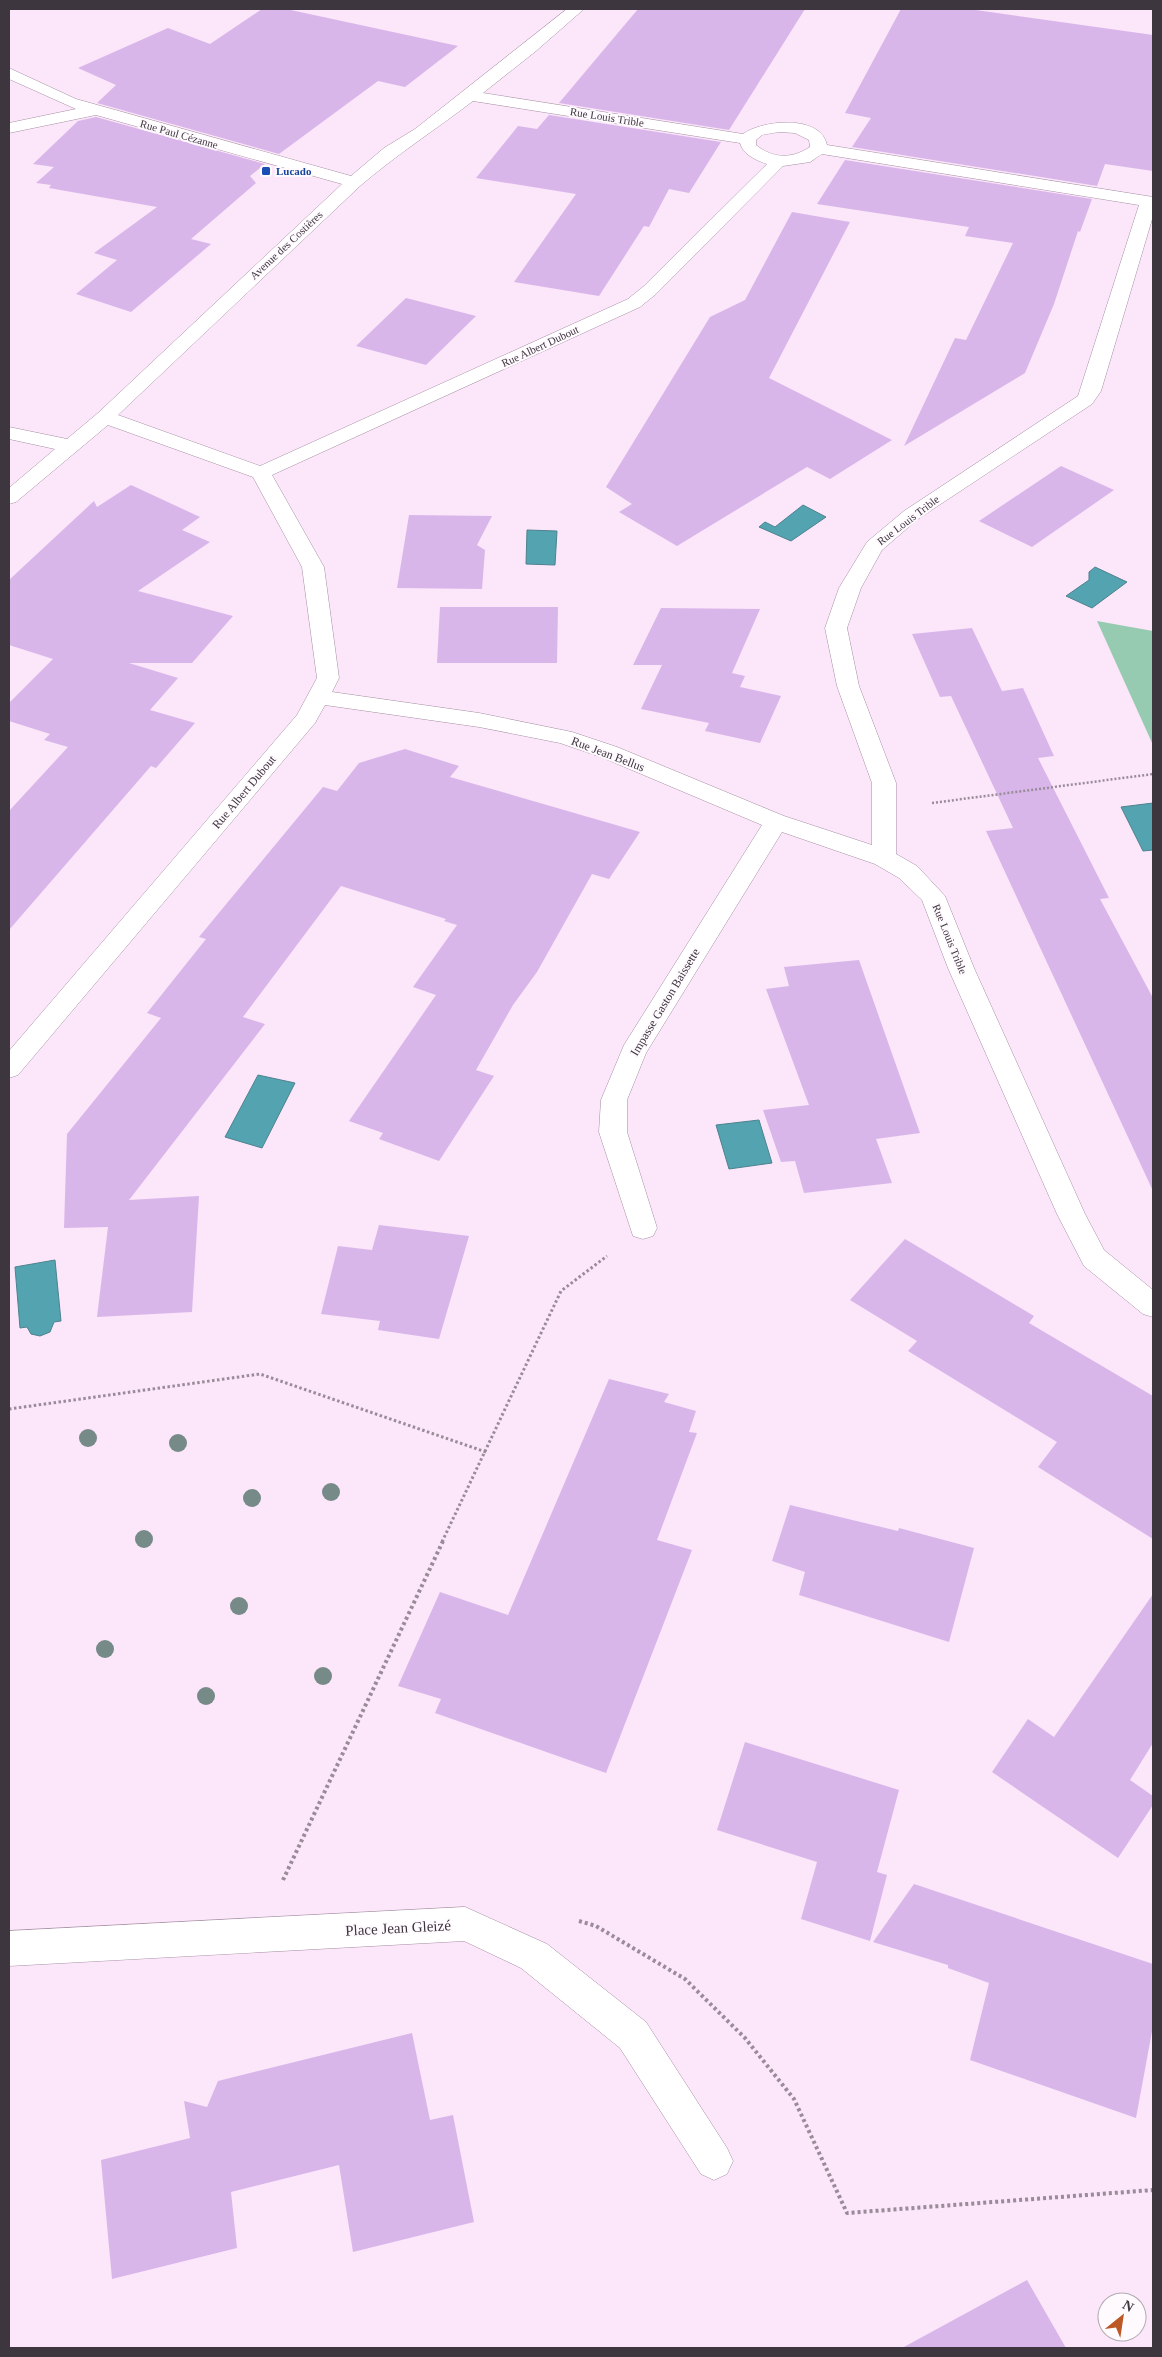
<svg xmlns="http://www.w3.org/2000/svg" width="1162" height="2357" font-family="'Times New Roman',serif">
  <style>
    .green { fill: #97cbb1 }
    .water { fill: #53a3b0; stroke: #4d828e }
    .building { fill: #d9b6ea }
    .lines { fill: none; stroke-linecap: round; stroke-linejoin: round }
    .minor-casing { stroke: #a490a2; stroke-width: 1 }
    .path-far2 { stroke: #998b98; stroke-width: 2.5; stroke-dasharray: 2 2; stroke-linecap: butt }
    .path-far1 { stroke: #998b98; stroke-width: 3; stroke-dasharray: 2.5 2.5; stroke-linecap: butt }
    .path { stroke: #998b98; stroke-width: 4; stroke-dasharray: 3 3; stroke-linecap: butt }
    .minor { fill: #fff; fill-rule: evenodd }
    .tree { fill: #768a88 }
    .transit-dot { fill: #1a4fb4; stroke: #fefafe; stroke-width: 2 }
    .labels { text-anchor: middle; stroke-width: 4; stroke-linejoin: round; paint-order: stroke }
    .far-street-label { font-size: 11px; fill: #3e363e; stroke: #fefafe }
    .far-transit-label { font-size: 11px; font-weight: bold; fill: #164399; stroke: #fefafe; text-anchor: start }
    .street-label { font-size: 12px; fill: #3e363e; stroke: #fefafe }
    .near-street-label { font-size: 15px; fill: #3e363e; stroke: #fefafe }
  </style>
  <rect width="100%" height="100%" fill="#fce6fa"/>
  <path class="green" d="M1097,621L1153,631V745Z"/>
  <g class="water">
    <path d="M803,505L826,517L791,541L759,527L765,522L775,527Z"/>
    <path d="M527,530L557,531L555,565L526,564Z"/>
    <path d="M1095,567L1127,582L1092,608L1066,596L1089,580V572Z"/>
    <path d="M1153,803V850L1143,851L1121,807Z"/>
    <path d="M258,1075L295,1083L262,1148L225,1137Z"/>
    <path d="M759,1120L772,1163L729,1169L716,1125Z"/>
    <path d="M55,1260L61,1321L54,1322L50,1332L40,1336L31,1334L27,1327L20,1328L15,1267Z"/>
  </g>
  <g class="building">
    <path d="M262,9H286L458,46L405,87L378,81L279,154L97,103L116,85L78,68L168,28L210,44Z"/>
    <path d="M638,9H805L729,130L559,103Z"/>
    <path d="M901,9H969L1153,35V171L1105,164L1097,186L852,147L871,118L845,113Z"/>
    <path d="M549,115L721,142L689,193L669,189L649,227L644,226L599,296L514,282L576,194L476,178L518,126L537,129Z"/>
    <path d="M96,117L265,164L250,176L256,183L191,239L211,244L131,312L76,294L117,260L94,253L157,207L49,188L51,185L36,183L54,167L33,164L78,121Z"/>
    <path d="M845,160L1092,199L1080,232L1078,231L1054,304L1025,373L904,446L955,338L966,340L1013,243L965,236L969,227L817,204Z"/>
    <path d="M792,212L850,222L769,378L892,440L830,479L807,467L677,546L619,512L632,504L606,487L710,317L745,300Z"/>
    <path d="M406,298L476,316L426,365L356,346Z"/>
    <path d="M1061,466L1114,490L1032,547L979,521Z"/>
    <path d="M131,485L200,517L182,530L210,542L138,591L233,616L192,663H129L178,678L150,710L195,723L156,768L151,766L9,930V811L68,747L44,740L50,734L9,721V703L53,659L9,645V580L94,501L97,507Z"/>
    <path d="M409,515L492,516L477,545L485,550L482,589L397,588Z"/>
    <path d="M440,607H558L557,663H437Z"/>
    <path d="M661,608L760,609L732,673L745,676L740,687L781,696L760,743L705,731L709,723L641,709L662,665H633Z"/>
    <path d="M972,628L1002,691L1023,688L1054,756L1038,758L1109,898L1100,899L1153,998V1191L986,831L1013,828L951,696L940,697L912,634Z"/>
    <path d="M405,749L459,766L450,777L640,832L609,879L592,874L537,972L513,1005L476,1070L494,1076L439,1161L379,1139L383,1133L349,1121L436,995L413,987L457,925L444,921L446,919L341,886L243,1017L265,1024L129,1200L199,1196L192,1312L97,1317L108,1227L64,1228L67,1134L161,1018L147,1013L206,939L199,937L323,787L337,791L359,763Z"/>
    <path d="M859,960L920,1133L876,1139L892,1183L804,1193L795,1161L781,1162L763,1110L809,1105L766,989L789,986L784,967Z"/>
    <path d="M379,1225L469,1236L439,1339L378,1330L380,1321L321,1314L338,1246L372,1250Z"/>
    <path d="M905,1239L1034,1316L1029,1323L1153,1396V1539L1038,1467L1057,1442L908,1351L917,1341L850,1300Z"/>
    <path d="M609,1379L669,1394L664,1402L696,1411L689,1432L697,1433L657,1540L692,1550L606,1773L435,1713L441,1699L398,1686L440,1592L508,1615Z"/>
    <path d="M790,1505L898,1531L899,1528L974,1548L949,1642L799,1595L805,1572L772,1561Z"/>
    <path d="M1153,1594V1743L1130,1780L1153,1796V1805L1118,1858L992,1772L1028,1719L1054,1737Z"/>
    <path d="M745,1742L899,1790L877,1872L887,1875L870,1941L801,1919L817,1862L717,1830Z"/>
    <path d="M914,1884L1153,1964V2026L1136,2118L970,2060L989,1983L948,1968V1965L873,1942Z"/>
    <path d="M412,2033L430,2120L453,2115L474,2222L353,2252L339,2165L231,2192L237,2248L112,2279L101,2160L190,2138L184,2101L207,2107L218,2081Z"/>
    <path d="M1027,2280L1066,2348H902Z"/>
  </g>
  <g class="lines">
    <g class="minor-casing">
      <g id="minor">
        <path d="M567,9H584L536,51L483,93L743,134C762,120 821,114 827,145L1153,197V216L1101,391L1092,404L918,519L882,550L861,588L847,628L859,686L896,783V854L917,866L945,896L974,968L1085,1214L1104,1250L1153,1290V1317L1143,1314L1084,1266L1057,1214L948,968L922,900L899,878L875,864L782,832L646,1053L627,1100V1132L657,1228L653,1236L643,1239L633,1236L599,1132L601,1100L624,1045L762,825L601,757L560,743L479,727L325,705L315,723L18,1075L9,1078V1051L297,715L317,678L302,567L253,477L108,425L16,502L9,504V488L55,449L9,439V427L67,439L98,413L342,184L96,115L9,133V123L76,109L9,79V68L76,99L351,176L384,148L415,129ZM473,101L740,143C743,155 756,160 767,164L644,286L628,299L260,466L118,415L360,186C396,155 435,130 473,101ZM779,132L795,133L809,140L810,147C792,159 773,159 756,145V140L762,135ZM822,154L1139,205L1078,396L904,511L867,542L839,588L825,628L837,686L872,783V845L784,816L617,747L572,732L479,713L332,692L339,678L324,567L272,475L640,307L656,294L783,166L810,162Z"/>
        <path d="M465,1907L547,1944L646,2022L727,2148L733,2161L727,2174L714,2180L701,2174L620,2048L521,1968L464,1941L9,1966V1931Z"/>
      </g>
    </g>
    <path class="path-far2" d="M932,803L1153,774"/>
    <g class="path-far1">
      <path d="M9,1409L260,1374L486,1452"/>
      <path d="M442,1542L561,1291L607,1256"/>
    </g>
    <g class="path">
      <path d="M283,1880L443,1541"/>
      <path d="M579,1921L596,1926L685,1979L745,2038L794,2099L847,2213L1153,2190"/>
    </g>
    <use href="#minor" class="minor"/>
  </g>
  <g class="tree">
    <circle cx="88" cy="1438" r="9"/>
    <circle cx="178" cy="1443" r="9"/>
    <circle cx="331" cy="1492" r="9"/>
    <circle cx="252" cy="1498" r="9"/>
    <circle cx="144" cy="1539" r="9"/>
    <circle cx="239" cy="1606" r="9"/>
    <circle cx="105" cy="1649" r="9"/>
    <circle cx="323" cy="1676" r="9"/>
    <circle cx="206" cy="1696" r="9"/>
  </g>
  <rect class="transit-dot" x="261" y="166" width="10" height="10" rx="2.5"/>
  <g class="labels">
    <g class="far-street-label">
      <text transform="translate(607 117) rotate(9)" y="4">Rue Louis Trible</text>
      <text transform="translate(179 134) rotate(16)" y="4">Rue Paul Cézanne</text>
      <text transform="translate(286 245) rotate(-43)" y="4">Avenue des Costières</text>
      <text transform="translate(540 346) rotate(-25)" y="4">Rue Albert Dubout</text>
      <text transform="translate(908 520) rotate(-37)" y="4">Rue Louis Trible</text>
      <text transform="translate(950 939) rotate(68)" y="4">Rue Louis Trible</text>
    </g>
    <g class="far-transit-label">
      <text x="276" y="175">Lucado</text>
    </g>
    <g class="street-label">
      <text transform="translate(608 754) rotate(21)" y="4">Rue Jean Bellus</text>
      <text transform="translate(244 792) rotate(-50)" y="4">Rue Albert Dubout</text>
      <text transform="translate(665 1002) rotate(-59)" y="4">Impasse Gaston Baissette</text>
    </g>
    <g class="near-street-label">
      <text transform="translate(398 1928) rotate(-3)" y="5">Place Jean Gleizé</text>
    </g>
  </g>
  <rect width="1162" height="2357" fill="none" stroke="#3e363e" stroke-width="20"/>
  <g transform="translate(1122 2317) rotate(30)"><circle r="24" fill="#fefafe" stroke="#b1acb1"/>
  <path d="M0-4L9 19L0 12L-9 19Z" fill="#bc5726"/>
  <text y="-8" font-size="14" font-weight="bold" text-anchor="middle" fill="#3e363e">N</text>
  </g>
</svg>
